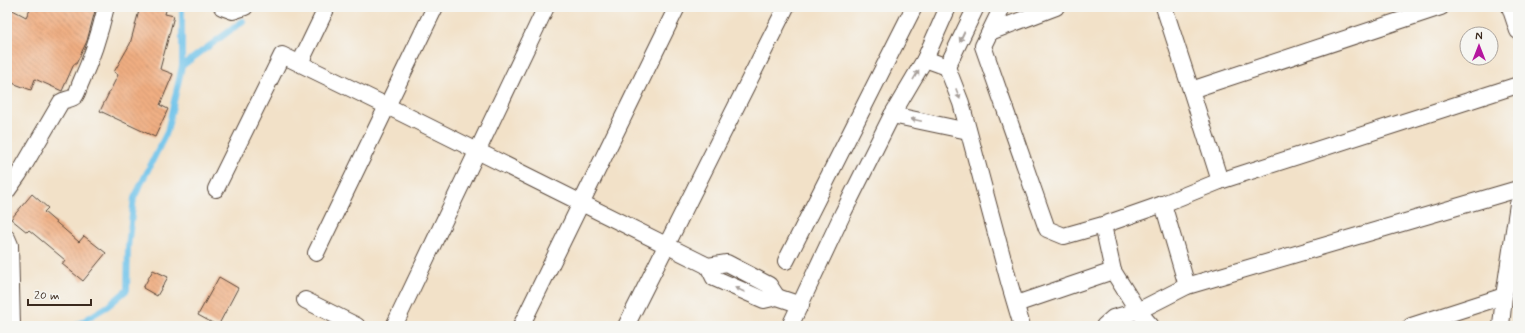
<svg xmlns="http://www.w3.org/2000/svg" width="1525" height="333" font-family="Mynerve,sans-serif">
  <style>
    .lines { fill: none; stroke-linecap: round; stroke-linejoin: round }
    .stream { stroke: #6dc2ea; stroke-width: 6 }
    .building { fill: url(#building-back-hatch) }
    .street-casing { stroke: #564538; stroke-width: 18 }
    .street { stroke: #fff; stroke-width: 16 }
    .oneway { fill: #a79f9a }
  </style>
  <defs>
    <pattern id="building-back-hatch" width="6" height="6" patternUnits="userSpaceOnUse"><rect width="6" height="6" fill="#f0ae82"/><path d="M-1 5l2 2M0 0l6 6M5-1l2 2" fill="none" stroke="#c48e6a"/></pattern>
  </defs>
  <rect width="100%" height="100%" fill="#f6f6f2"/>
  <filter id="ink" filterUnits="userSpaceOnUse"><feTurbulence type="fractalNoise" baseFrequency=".025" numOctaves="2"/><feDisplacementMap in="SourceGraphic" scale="8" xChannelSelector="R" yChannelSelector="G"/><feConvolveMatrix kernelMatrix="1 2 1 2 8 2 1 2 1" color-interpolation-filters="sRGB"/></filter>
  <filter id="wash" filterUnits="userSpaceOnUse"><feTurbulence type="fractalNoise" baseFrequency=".012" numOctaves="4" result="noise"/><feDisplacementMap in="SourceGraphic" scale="16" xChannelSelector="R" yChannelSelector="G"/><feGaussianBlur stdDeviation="0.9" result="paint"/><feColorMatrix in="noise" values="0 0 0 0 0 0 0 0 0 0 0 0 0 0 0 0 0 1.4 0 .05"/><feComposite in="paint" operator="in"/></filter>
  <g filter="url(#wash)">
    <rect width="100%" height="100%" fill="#f2e1c8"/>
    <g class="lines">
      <g class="stream">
        <path d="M182,7V66"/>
        <path d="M75,326L108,306L127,290L128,247L134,198L167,132L182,66L243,21"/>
      </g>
    </g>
    <g id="blocks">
      <g class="building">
        <path d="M7,7L26,17L31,7H96L87,41L76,64H74L62,91L35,79L31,90L7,81Z"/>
        <path d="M140,7H167L165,14L174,16L160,69L173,74L160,105L168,109L155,137L100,111L118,75L114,72L130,44Z"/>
        <path d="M32,194L48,208L44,212L79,242L84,236L106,253L83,281L62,264L65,260L29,230L27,232L11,219Z"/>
        <path d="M153,270L168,277L157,296L143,288Z"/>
        <path d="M219,277L238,288L218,326L198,315Z"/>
      </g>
    </g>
  </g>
  <g filter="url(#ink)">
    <use href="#blocks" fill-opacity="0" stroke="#564538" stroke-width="1"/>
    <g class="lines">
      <g class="street-casing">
        <g id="street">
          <path d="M222,7L233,11L245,7"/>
          <path d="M1002,7L983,46L1047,229L1064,236L1103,225"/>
          <path d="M1164,7L1191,90"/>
          <path d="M1510,7L1518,31"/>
          <path d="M990,32L1056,7"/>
          <path d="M925,59L947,67L961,103L1009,282L1022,326"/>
          <path d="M300,63L327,7"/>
          <path d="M947,67L976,7"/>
          <path d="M892,115L968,131"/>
          <path d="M1220,181L1191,90L1441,7"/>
          <path d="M216,189L282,55L387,106L708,266L727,263L769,285L777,297"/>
          <path d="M7,191L19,174L61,102C65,99 71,100 75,96C78,92 79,86 81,82C92,58 100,32 106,7"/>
          <path d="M1163,204L1187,286"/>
          <path d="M7,238L10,245L12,326"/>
          <path d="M316,253L435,7"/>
          <path d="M786,261L914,7"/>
          <path d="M708,266L714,278L764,300L777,297L801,305"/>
          <path d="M305,300L357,326"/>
          <path d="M1016,304L1113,271"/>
          <path d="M394,326L546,7"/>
          <path d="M521,326L677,7"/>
          <path d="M626,326L786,7"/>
          <path d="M790,326L843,213L892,115L925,59L948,7"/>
          <path d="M1104,326L1113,318L1138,311L1187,286L1518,189"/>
          <path d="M1151,326L1138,311L1113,271L1103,225L1163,204L1220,181L1518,85"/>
          <path d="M1411,326L1504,296"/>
          <path d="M1501,326L1504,296L1518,204"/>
        </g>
      </g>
      <use href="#street" class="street"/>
    </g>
    <defs><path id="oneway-solid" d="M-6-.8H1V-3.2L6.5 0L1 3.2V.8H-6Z"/></defs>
    <g class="oneway">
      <use href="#oneway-solid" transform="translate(962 37) rotate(115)"/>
      <use href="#oneway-solid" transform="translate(916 75) rotate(-60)"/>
      <use href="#oneway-solid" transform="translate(958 94) rotate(69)"/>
      <use href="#oneway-solid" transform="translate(916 120) rotate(-168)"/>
      <use href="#oneway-solid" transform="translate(740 290) rotate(-156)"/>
    </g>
  </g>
  <rect width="1525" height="333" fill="none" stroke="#f6f6f2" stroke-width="24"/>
  <g transform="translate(1479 46)"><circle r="19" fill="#f6f6f2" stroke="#aba49d"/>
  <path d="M0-3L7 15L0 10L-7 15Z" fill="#b5179e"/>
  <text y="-6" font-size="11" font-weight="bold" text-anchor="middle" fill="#3b2a1e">N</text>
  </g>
  <path d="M28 299v6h63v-6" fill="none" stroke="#3b2a1e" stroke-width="2"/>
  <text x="34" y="299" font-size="12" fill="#3b2a1e" stroke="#f6f6f2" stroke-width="3" paint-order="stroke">20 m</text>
</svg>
